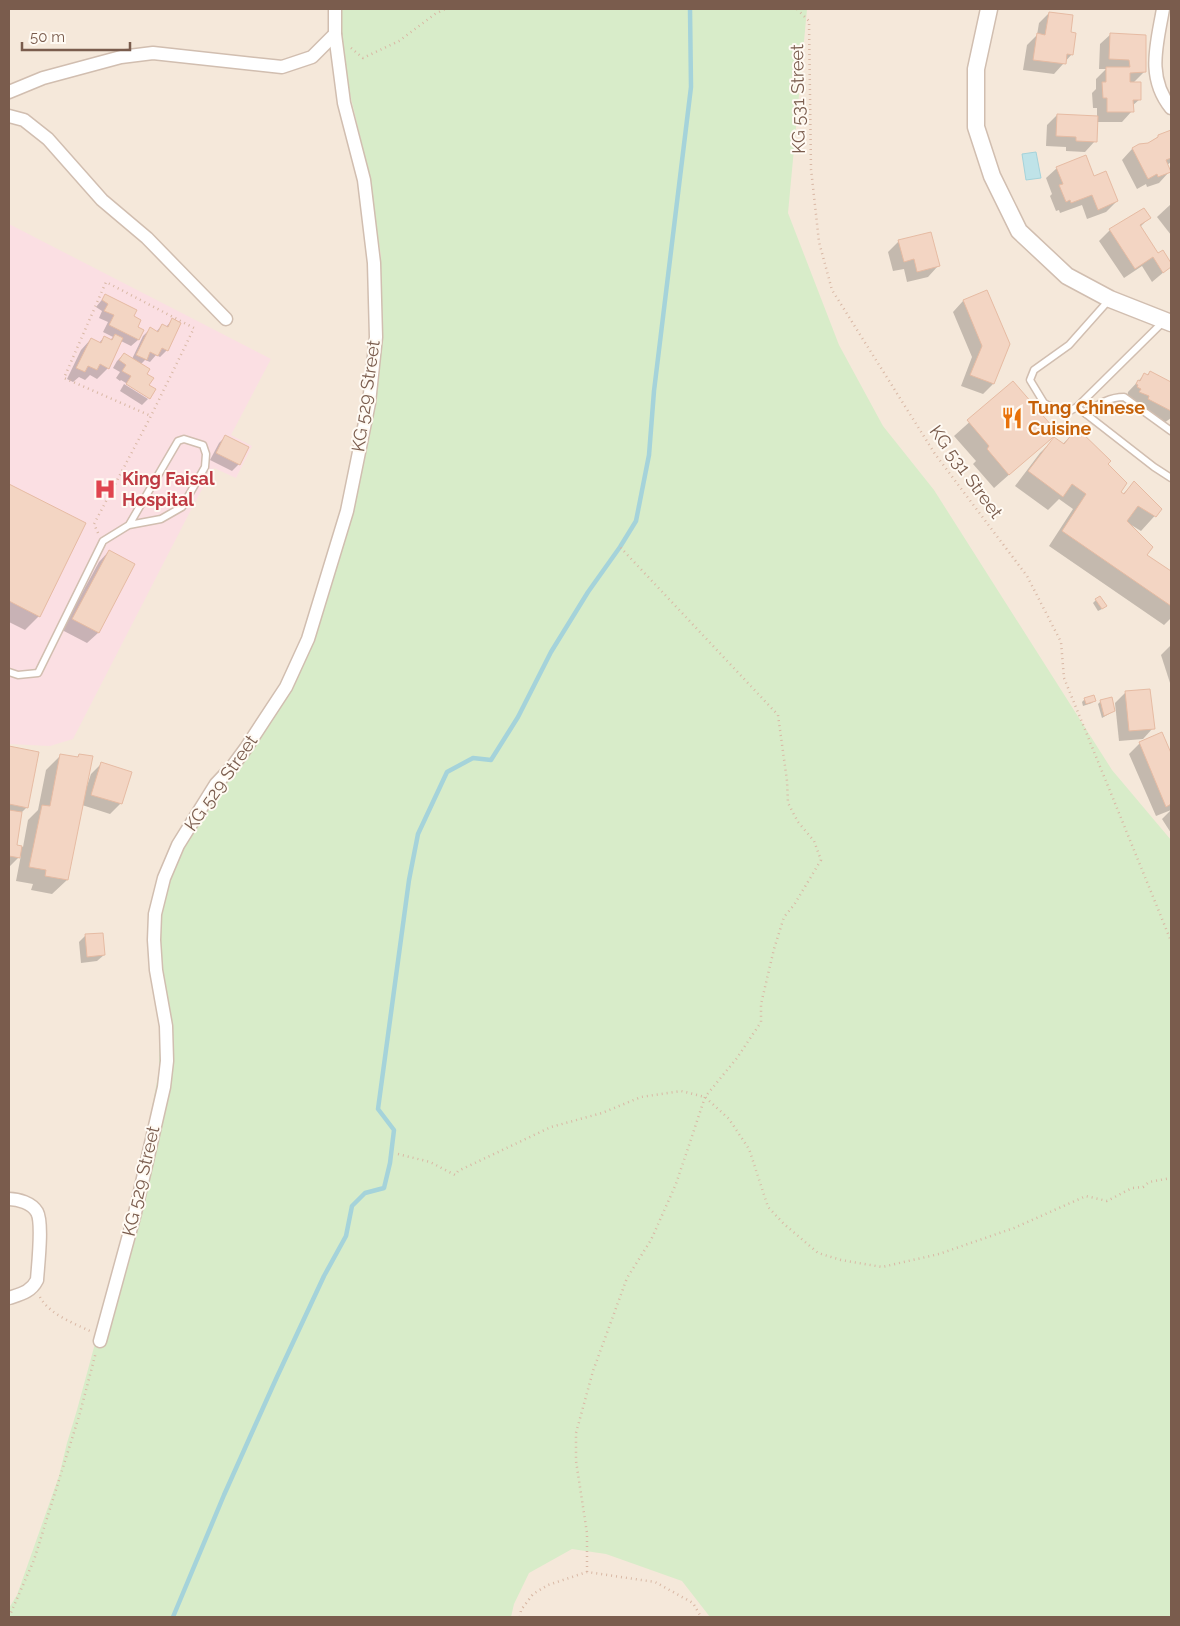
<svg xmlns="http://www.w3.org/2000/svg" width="1180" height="1626" font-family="Raleway,sans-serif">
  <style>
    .residential { fill: #f5e8da }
    .medical { fill: #fbdfe3 }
    .green { fill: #d8ecc9 }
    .water { fill: #bfe3e8; stroke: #a5d3da }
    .shadow { fill: #0003 }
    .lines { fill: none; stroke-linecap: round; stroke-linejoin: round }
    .stream { stroke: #a5d3da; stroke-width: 4.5 }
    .building { fill: #f3d5c3; stroke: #e6bba3 }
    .service-casing { stroke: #d1beb0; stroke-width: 9 }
    .minor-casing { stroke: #d1beb0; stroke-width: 15 }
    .tertiary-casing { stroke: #d1beb0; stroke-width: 19 }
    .path { stroke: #d9b8a5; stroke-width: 2.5; stroke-dasharray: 1 4; stroke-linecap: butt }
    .service { stroke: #fff; stroke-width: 6 }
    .minor { stroke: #fff; stroke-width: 12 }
    .tertiary { stroke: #fff; stroke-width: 16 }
    .labels { text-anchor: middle; stroke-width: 4; stroke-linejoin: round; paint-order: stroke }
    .street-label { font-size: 18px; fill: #7a5c4d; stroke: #fffaf3 }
    .food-label { font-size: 18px; font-weight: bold; fill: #c56008; stroke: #fffaf3; text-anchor: start }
    .health-label { font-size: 18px; font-weight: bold; fill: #be3a42; stroke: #fffaf3; text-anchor: start }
  </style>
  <rect width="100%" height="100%" fill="#fdf6ec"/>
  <rect class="residential" x="9" y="9" width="1162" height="1608"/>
  <path class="medical" d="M9,224L271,359L231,435L252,446L236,478L214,468L196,500L73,739L50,746L9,744Z"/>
  <path class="green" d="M340,9H807L788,213L839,345L883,426L934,490L1112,770L1171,840V1617H710L682,1581L606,1554L572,1549L529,1573L514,1604L511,1617H9V1608L17,1595L59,1476L67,1443L77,1410L135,1196L159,1071L160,903L192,825L281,688L321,604L353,509L378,379L381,256L366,161L345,73Z"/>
  <path class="water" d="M1036,152L1041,178L1026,180L1022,154Z"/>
  <g class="shadow">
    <path d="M1049,13L1069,33L1072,54L1054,74L1023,70L1027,45L1037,35L1039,23Z"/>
    <path d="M1111,34L1144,72L1133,83L1140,99L1132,106V111L1122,122H1096L1095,141L1085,152L1066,151V147L1046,146L1047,125L1057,115L1097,117V108H1093L1092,93L1096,89V79L1106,69H1099L1100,44Z"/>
    <path d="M1171,132V162L1167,165L1169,172L1159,183L1147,187L1146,184L1137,189L1122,160L1132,149L1140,145L1145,146L1159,136Z"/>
    <path d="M1057,168L1094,178L1117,201L1106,212L1087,219L1082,205L1060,213L1059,210L1056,211L1050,196L1052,194L1046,178Z"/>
    <path d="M1171,204V235L1157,217Z"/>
    <path d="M1149,218L1140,227L1158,255L1163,252L1171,266L1152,282L1142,266L1124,278L1099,241L1110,230Z"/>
    <path d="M899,241L938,266L928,277L907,282L904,269L893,271L888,252Z"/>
    <path d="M987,292L993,384L983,394L961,386L972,357L953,312L963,301Z"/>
    <path d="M105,296L132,317L136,327L142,330L138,340L131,346L121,341L108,368L97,379L90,375L85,380L79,377L73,382L67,379L81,350L91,339L99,343L104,337L110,340L113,337L103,332L108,322L99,318L102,311L96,307Z"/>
    <path d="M172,320L167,350L160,357L156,355L150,362L145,360L140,365L145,374L149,397L121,380L120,381L116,378L120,372L113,368L117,361L124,354L132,359L143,336L150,329L156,332L162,325L166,327Z"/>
    <path d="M1150,372L1171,383V418L1164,423L1127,398L1128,392L1144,375L1146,376Z"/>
    <path d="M1013,383L1056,433L994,488L973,464L976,461L954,436Z"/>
    <path d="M124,384L148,399L142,405L120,391Z"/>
    <path d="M1077,429L1107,465L1119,492L1123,494L1134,483L1160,510L1141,531L1128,523L1145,555L1171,573V618L1164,625L1049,546L1073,509L1059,499L1048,510L1015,486L1040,453L1054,439L1062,445Z"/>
    <path d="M225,437L239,464L232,471L210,460L219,443Z"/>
    <path d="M9,485L84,524L39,616L25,630L9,622Z"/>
    <path d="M109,551L133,564L98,633L87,643L62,630L99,562Z"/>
    <path d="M1096,600L1102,609L1098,611L1093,603Z"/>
    <path d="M1171,645V686L1161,655Z"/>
    <path d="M1125,693L1153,728L1143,739L1119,741L1115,703Z"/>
    <path d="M1085,699L1095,700L1092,703L1083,706L1082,702Z"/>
    <path d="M1101,701L1114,711L1102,718L1098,704Z"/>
    <path d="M1162,734L1171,756V833L1162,819L1171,810L1156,816L1129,754L1139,744Z"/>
    <path d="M9,747L38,753L27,807L21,813L15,846L23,847L28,820L38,810L46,770L61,755L76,758L80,755L86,785L87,786L91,774L101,764L121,803L110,814L82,805L67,880L52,894L31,890L33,884L16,881L21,855L9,867Z"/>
    <path d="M86,935L104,955L97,961L81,963L79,942Z"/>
  </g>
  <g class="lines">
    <path class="stream" d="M173,1617L224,1495L276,1379L324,1276L346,1236L352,1206L365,1193L384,1188L390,1163L394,1130L378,1109L409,880L418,834L447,772L473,758L491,760L518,717L551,652L588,592L620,547L636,521L649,455L654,391L691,87L690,9"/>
  </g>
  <g class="building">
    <path d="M1049,12L1073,15L1071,32L1076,33L1073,55L1067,54L1066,64L1033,60L1037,33L1045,35Z"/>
    <path d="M1110,33L1146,35V72L1130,73V82H1141V100H1133L1134,112H1107V98H1103L1102,82H1106V67H1130L1129,60L1109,59Z"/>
    <path d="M1057,114L1098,116L1097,142L1076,141V137L1056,136Z"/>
    <path d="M1171,130V158L1166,160L1171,172L1158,177L1157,174L1148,179L1132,148L1139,144L1148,143L1158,137V135Z"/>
    <path d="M1086,155L1094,176L1106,171L1118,201L1098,210L1092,195L1071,203L1070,200L1066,202L1059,185L1063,184L1056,167Z"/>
    <path d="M1144,208L1151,218L1140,225L1158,253L1163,250L1171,263V267L1163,273L1153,257L1135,269L1109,229Z"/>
    <path d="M931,232L940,266L917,272L914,259L904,262L898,240Z"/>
    <path d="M987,290L1010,344L994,384L970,375L982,346L963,300Z"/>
    <path d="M105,294L137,310L134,316L141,320L138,327L144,330L139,340L109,325L114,315L104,311L108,304L102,300Z"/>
    <path d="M172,318L181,323L168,351L162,348L158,356L150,352L147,360L136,355L150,327L158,332L162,324L168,327Z"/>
    <path d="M115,334L123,338L109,369L100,364L97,370L88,366L85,372L76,368L91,338L101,343L104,336L112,340Z"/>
    <path d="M124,353L150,369L147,374L154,378L149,385L156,389L150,399L126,384L131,376L122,371L126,365L119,360Z"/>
    <path d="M1150,371L1171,382V411L1148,399L1149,396L1139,392L1141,389L1137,387L1138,385L1136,384L1138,380L1140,381L1144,373L1148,375Z"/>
    <path d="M1013,381L1058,433L1009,475L987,449L989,446L967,420Z"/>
    <path d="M1077,428L1111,461L1108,464L1127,483L1121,492L1124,494L1134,481L1162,509L1156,517L1138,506L1127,521L1153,547L1147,555L1171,571V606L1062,531L1086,494L1072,484L1063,497L1028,471L1054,437L1064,444Z"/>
    <path d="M225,435L249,447L240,465L216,453Z"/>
    <path d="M9,484L86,523L40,617L9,601Z"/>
    <path d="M109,550L135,564L99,633L72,619Z"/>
    <path d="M1100,596L1107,606L1102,609L1095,599Z"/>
    <path d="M1150,689L1155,729L1129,731L1125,691Z"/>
    <path d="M1094,695L1096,701L1086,704L1084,698Z"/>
    <path d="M1112,697L1115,711L1104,716L1100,700Z"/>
    <path d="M1162,732L1171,753V804L1166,807L1139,742Z"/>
    <path d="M9,746L39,752L28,808L9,804Z"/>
    <path d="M60,754L78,757L79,754L93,756L68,880L45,876L46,870L29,867L42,805L50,806Z"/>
    <path d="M101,762L132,772L122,804L91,795Z"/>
    <path d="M9,810L22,812L17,845L22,846L20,858L9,856Z"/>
    <path d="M103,933L105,955L87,957L85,934Z"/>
  </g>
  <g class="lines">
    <g class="service-casing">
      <g id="service">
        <path d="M1109,300L1069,345L1034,370L1030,380L1044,403L1064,414L1077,407L1164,321"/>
        <path d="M1077,407L1154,467L1171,478"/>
        <path d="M1086,414C1096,405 1110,397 1124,397L1171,431"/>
        <path d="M9,672L18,675L38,673L103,541L129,525L161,519L182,507L205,467L206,454L203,445L184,439L178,441L129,525"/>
      </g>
    </g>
    <g class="minor-casing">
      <g id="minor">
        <path d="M1163,9C1157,44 1146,77 1171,108"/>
        <path d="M9,92L43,78L121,57L153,53L282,67L312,57L335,34"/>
        <path d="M9,116L24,120L48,139L102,200L147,238L226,319"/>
        <path d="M9,1199C18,1199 32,1203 37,1212C43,1223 38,1265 37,1280C31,1292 21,1294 9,1298"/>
        <path d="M100,1341L135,1213L164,1087L167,1061L166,1026L156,970L154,940L155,914L164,878L178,845L216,784L232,767L246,748L286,687L308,639L347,511L369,403L376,337L374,263L364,180L344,103L335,34V9"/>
      </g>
    </g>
    <g class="tertiary-casing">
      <path id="tertiary" d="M989,9L976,69V127L992,176L1019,231L1067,276L1110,299L1171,323"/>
    </g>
    <g class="path">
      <path d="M797,9L809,21L811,169L819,242L832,290L935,454L1027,576L1061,642L1064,678L1171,941"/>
      <path d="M351,48L363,58L399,41L435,14L445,9"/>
      <path d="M98,533L94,524L151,416L194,328L106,282L64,378L151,416"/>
      <path d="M398,1154L430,1162L455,1175L458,1171L551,1127L602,1113L641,1097L681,1091L705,1097L729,1119L749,1149L768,1207L784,1224L818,1253L841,1260L882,1267L939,1254L1014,1228L1086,1196L1107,1201L1132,1188L1143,1187L1149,1182L1171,1178"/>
      <path d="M40,1297C49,1314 73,1323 90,1331"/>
      <path d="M587,1572V1533L576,1461V1433L593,1371L627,1278L651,1240L676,1184L705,1097L737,1058L761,1022V1004L774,949L784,917L794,905L821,860L814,841L798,822L788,803L787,781L778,715L620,547"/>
      <path d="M9,1617L34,1560L80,1413L96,1352"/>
      <path d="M520,1617L521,1610L533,1594L548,1585L587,1572L655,1582L693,1603L701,1617"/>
    </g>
    <use href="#service" class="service"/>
    <use href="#minor" class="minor"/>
    <use href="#tertiary" class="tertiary"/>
  </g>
  <defs>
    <g id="restaurant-bare" transform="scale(1.725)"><path d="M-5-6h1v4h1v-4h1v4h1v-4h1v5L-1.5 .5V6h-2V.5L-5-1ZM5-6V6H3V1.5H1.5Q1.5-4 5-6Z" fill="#e8710a" stroke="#fffaf3" stroke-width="2.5" paint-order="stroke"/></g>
    <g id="hospital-bare" transform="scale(1.725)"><path d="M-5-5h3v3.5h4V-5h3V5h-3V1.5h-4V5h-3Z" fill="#e0444e" stroke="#fffaf3" stroke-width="2.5" paint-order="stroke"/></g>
  </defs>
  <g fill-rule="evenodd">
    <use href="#restaurant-bare" x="1012" y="418"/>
    <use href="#hospital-bare" x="105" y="489"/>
  </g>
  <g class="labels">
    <g class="street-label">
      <text transform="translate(798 99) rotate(-91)" y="6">KG 531 Street</text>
      <text transform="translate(366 396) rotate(-82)" y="6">KG 529 Street</text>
      <text transform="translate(966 472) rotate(54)" y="6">KG 531 Street</text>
      <text transform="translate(221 783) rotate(-55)" y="6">KG 529 Street</text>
      <text transform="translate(141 1181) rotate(-77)" y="6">KG 529 Street</text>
    </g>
    <g class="food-label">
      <text x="1028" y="414">Tung Chinese<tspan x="1028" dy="21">Cuisine</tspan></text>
    </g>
    <g class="health-label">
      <text x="122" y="485">King Faisal<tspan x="122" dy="21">Hospital</tspan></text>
    </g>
  </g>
  <rect width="1180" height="1626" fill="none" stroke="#7a5c4d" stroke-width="20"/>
  <path d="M22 42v8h108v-8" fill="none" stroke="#7a5c4d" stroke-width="2.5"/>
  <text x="30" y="42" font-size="15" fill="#7a5c4d" stroke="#fffaf3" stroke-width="4" paint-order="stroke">50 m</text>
</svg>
